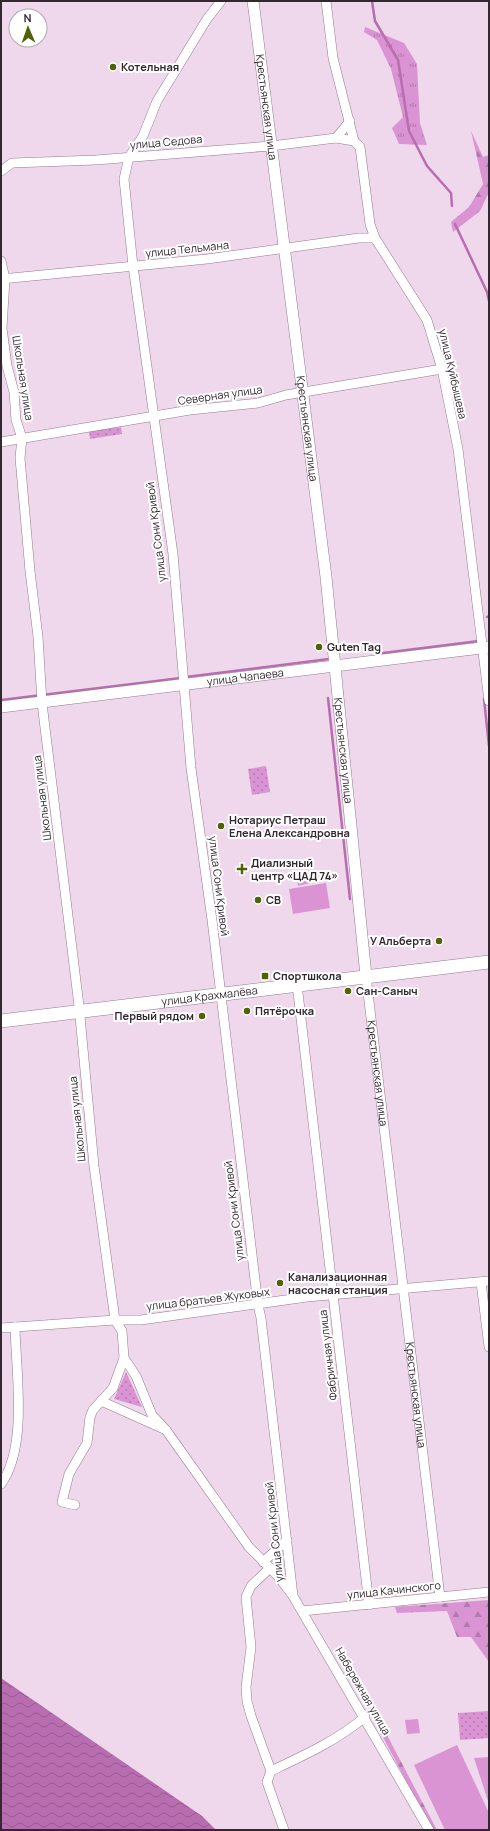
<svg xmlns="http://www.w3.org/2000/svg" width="490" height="1831" font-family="Manrope,sans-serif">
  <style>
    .grass { fill: url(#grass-tufts) }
    .forest { fill: url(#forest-firs) }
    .park { fill: url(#park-dots) }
    .pitch { fill: #db94d3 }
    .water { fill: url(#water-waves) }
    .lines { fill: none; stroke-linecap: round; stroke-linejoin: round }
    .stream { stroke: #b86db0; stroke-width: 2.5 }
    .minor-casing { stroke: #927c8f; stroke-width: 10 }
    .tertiary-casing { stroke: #927c8f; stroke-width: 12 }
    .secondary-casing { stroke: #927c8f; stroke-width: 14 }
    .minor { stroke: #fff; stroke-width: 9 }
    .tertiary { stroke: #fff; stroke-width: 11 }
    .secondary { stroke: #fff; stroke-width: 13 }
    .poi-dot { fill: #516106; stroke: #fff; stroke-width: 1.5 }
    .labels { text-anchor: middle; stroke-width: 4; stroke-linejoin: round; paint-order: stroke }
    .poi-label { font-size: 11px; font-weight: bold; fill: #322830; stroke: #fff; text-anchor: start }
    .street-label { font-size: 11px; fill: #322830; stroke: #fff }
  </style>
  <defs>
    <pattern id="grass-tufts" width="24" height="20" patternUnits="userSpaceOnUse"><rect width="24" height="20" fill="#db94d3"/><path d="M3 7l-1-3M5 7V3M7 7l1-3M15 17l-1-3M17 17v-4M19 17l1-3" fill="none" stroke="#b279ac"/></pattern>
    <pattern id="forest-firs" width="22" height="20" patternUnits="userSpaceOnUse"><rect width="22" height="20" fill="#db94d3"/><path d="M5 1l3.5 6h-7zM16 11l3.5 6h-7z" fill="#b279ac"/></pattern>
    <pattern id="park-dots" width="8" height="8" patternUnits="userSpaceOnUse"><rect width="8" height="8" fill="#db94d3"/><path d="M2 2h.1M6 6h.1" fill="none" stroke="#b279ac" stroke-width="1.8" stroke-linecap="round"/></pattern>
    <pattern id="water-waves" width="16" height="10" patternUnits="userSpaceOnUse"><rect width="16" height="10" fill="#b86db0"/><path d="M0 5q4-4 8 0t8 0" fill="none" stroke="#965a90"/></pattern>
  </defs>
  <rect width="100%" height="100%" fill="#efd7ec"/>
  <path class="grass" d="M365,27L404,43L417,64L420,123L427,145L399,144L392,128L403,117L391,69L377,40L364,32Z"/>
  <g class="forest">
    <path d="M471,131L483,157L489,155V192L480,211L453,232L451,222L469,207L483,184Z"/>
    <path d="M489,1600V1662L471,1637H457L447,1611L397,1613L395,1607Z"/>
    <path d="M379,1720L437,1830H432L375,1722Z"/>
  </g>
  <g class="park">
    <path d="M121,427L122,434L90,439L89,431Z"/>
    <path d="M266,766L270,792L252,795L248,769Z"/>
    <path d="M126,1372L142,1407L114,1399Z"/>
    <path d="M489,1711V1738L460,1740L458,1713Z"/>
  </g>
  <g class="pitch">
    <path d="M309,875L310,883L298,886L297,877Z"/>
    <path d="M326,883L330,908L293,914L289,889Z"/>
    <path d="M418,1719L420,1733L407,1734L405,1720Z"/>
    <path d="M457,1745L489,1813V1830H445L414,1765Z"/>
    <path d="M489,1757V1804L474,1758Z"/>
  </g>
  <path class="water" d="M1,1678L202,1816L216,1830H1Z"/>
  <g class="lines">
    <g class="stream">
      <path d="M372,1L375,21L398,60L409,131L427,166L451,193L452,206"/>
      <path d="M455,224L487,292L489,301"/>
      <path d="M487,617L489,616"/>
      <path d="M383,653L479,641"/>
      <path d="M186,677L329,659"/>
      <path d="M328,698L350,899"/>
      <path d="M484,699L489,746"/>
      <path d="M1,700L181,678"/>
    </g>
    <g class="minor-casing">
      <g id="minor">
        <path d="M221,1L207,19L157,101L143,136L129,157L124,179L133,266L173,554L191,768L212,920L258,1305L261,1318L293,1596"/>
        <path d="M326,1L333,58L354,141L360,147L370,224L375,238L427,320L442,369L458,449L489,701"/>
        <path d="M336,138L350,121"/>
        <path d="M1,171L12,163L96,160L271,146L336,138L354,141"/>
        <path d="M1,261L5,279L2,328L7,366L14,392L16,420L22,438L20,458L30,571L38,637L42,703L79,1006L94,1166L115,1320L122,1331L124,1358L136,1376L152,1415L166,1430"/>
        <path d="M1,279L207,259L359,238H375"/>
        <path d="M1,442L190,410L258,403L286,395L442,369"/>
        <path id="s1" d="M366,976L440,1597"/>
        <path d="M297,984L369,1605"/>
        <path d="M481,1282L489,1347"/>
        <path d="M1,1328L115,1320H141L307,1297L489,1281"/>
        <path d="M101,1401L166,1430L249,1547L278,1576L293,1596L429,1830"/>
        <path d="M1,1484C28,1447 16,1372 15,1327"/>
        <path d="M75,1505L62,1502L69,1474L87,1443L90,1417L93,1410L113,1388L124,1358"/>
        <path d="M263,1562L287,1540"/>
        <path d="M270,1568L251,1586L246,1597L251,1647L246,1687L247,1701L251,1716L271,1771L267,1782L284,1830"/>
        <path d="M302,1611L489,1592"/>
        <path d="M271,1771C305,1755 336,1741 365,1717"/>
      </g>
    </g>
    <g class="tertiary-casing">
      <g id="tertiary">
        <path id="s2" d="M253,1L326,577L366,976"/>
        <path id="s3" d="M1,707L489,647"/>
      </g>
    </g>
    <g class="secondary-casing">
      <g id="secondary">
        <path id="s4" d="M1,1021L489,962"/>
      </g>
    </g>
    <use href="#minor" class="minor"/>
    <use href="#tertiary" class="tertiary"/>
    <use href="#secondary" class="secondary"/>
  </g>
  <g class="poi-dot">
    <circle cx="113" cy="67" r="4"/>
    <circle cx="319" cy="647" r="4"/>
    <circle cx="221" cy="826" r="4"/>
    <path d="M240 863h4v4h4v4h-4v4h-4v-4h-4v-4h4z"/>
    <circle cx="258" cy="900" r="4"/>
    <circle cx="439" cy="941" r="4"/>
    <rect x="261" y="972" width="8" height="8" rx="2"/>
    <circle cx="348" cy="991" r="4"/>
    <circle cx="247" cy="1011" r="4"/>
    <circle cx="202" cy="1016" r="4"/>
    <circle cx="280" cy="1283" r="4"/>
  </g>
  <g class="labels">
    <g class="poi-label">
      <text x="121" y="71">Котельная</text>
      <text x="327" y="651">Guten Tag</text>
      <text x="229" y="824">Нотариус Петраш<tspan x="229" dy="13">Елена Александровна</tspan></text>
      <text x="251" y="867">Диализный<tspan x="251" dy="13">центр «ЦАД 74»</tspan></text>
      <text x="266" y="904">СВ</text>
      <text x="431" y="945" text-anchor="end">У Альберта</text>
      <text x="273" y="980">Спортшкола</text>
      <text x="356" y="995">Сан-Саныч</text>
      <text x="255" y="1015">Пятёрочка</text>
      <text x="194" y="1020" text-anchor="end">Первый рядом</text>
      <text x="288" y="1281">Канализационная<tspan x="288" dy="13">насосная станция</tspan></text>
    </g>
    <g class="street-label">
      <text dy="4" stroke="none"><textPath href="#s2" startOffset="107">Крестьянская улица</textPath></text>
      <text transform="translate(166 142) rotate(-5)" y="4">улица Седова</text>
      <text transform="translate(187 249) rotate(-6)" y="4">улица Тельмана</text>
      <text transform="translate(453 374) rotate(77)" y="4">улица Куйбышева</text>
      <text transform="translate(23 378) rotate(81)" y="4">Школьная улица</text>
      <text transform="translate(220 395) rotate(-8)" y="4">Северная улица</text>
      <text dy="4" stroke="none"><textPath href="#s2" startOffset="431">Крестьянская улица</textPath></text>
      <text transform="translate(156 532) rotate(-97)" y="4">улица Сони Кривой</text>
      <text dy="4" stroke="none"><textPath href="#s3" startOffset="246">улица Чапаева</textPath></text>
      <text dy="4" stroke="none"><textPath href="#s2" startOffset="755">Крестьянская улица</textPath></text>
      <text transform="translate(42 798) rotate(-97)" y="4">Школьная улица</text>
      <text transform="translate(219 886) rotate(83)" y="4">улица Сони Кривой</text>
      <text dy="4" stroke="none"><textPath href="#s4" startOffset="210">улица Крахмалёва</textPath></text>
      <text dy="4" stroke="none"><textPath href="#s1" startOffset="98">Крестьянская улица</textPath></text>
      <text transform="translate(77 1119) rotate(-96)" y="4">Школьная улица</text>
      <text transform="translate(234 1211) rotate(-97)" y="4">улица Сони Кривой</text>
      <text transform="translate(208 1299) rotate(-7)" y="4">улица братьев Жуковых</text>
      <text transform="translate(328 1355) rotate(-97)" y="4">Фабричная улица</text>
      <text dy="4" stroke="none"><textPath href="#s1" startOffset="422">Крестьянская улица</textPath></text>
      <text transform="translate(274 1532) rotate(-96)" y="4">улица Сони Кривой</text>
      <text transform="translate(394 1590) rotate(-6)" y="4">улица Качинского</text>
      <text transform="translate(363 1691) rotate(60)" y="4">Набережная улица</text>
    </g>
  </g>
  <rect width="490" height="1831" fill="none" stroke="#322830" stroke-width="4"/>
  <g transform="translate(28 28) rotate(358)"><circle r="19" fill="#ffffff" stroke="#ada9ac"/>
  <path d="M0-3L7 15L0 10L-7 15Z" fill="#516106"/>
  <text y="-6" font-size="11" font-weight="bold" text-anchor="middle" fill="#322830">N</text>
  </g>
</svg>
